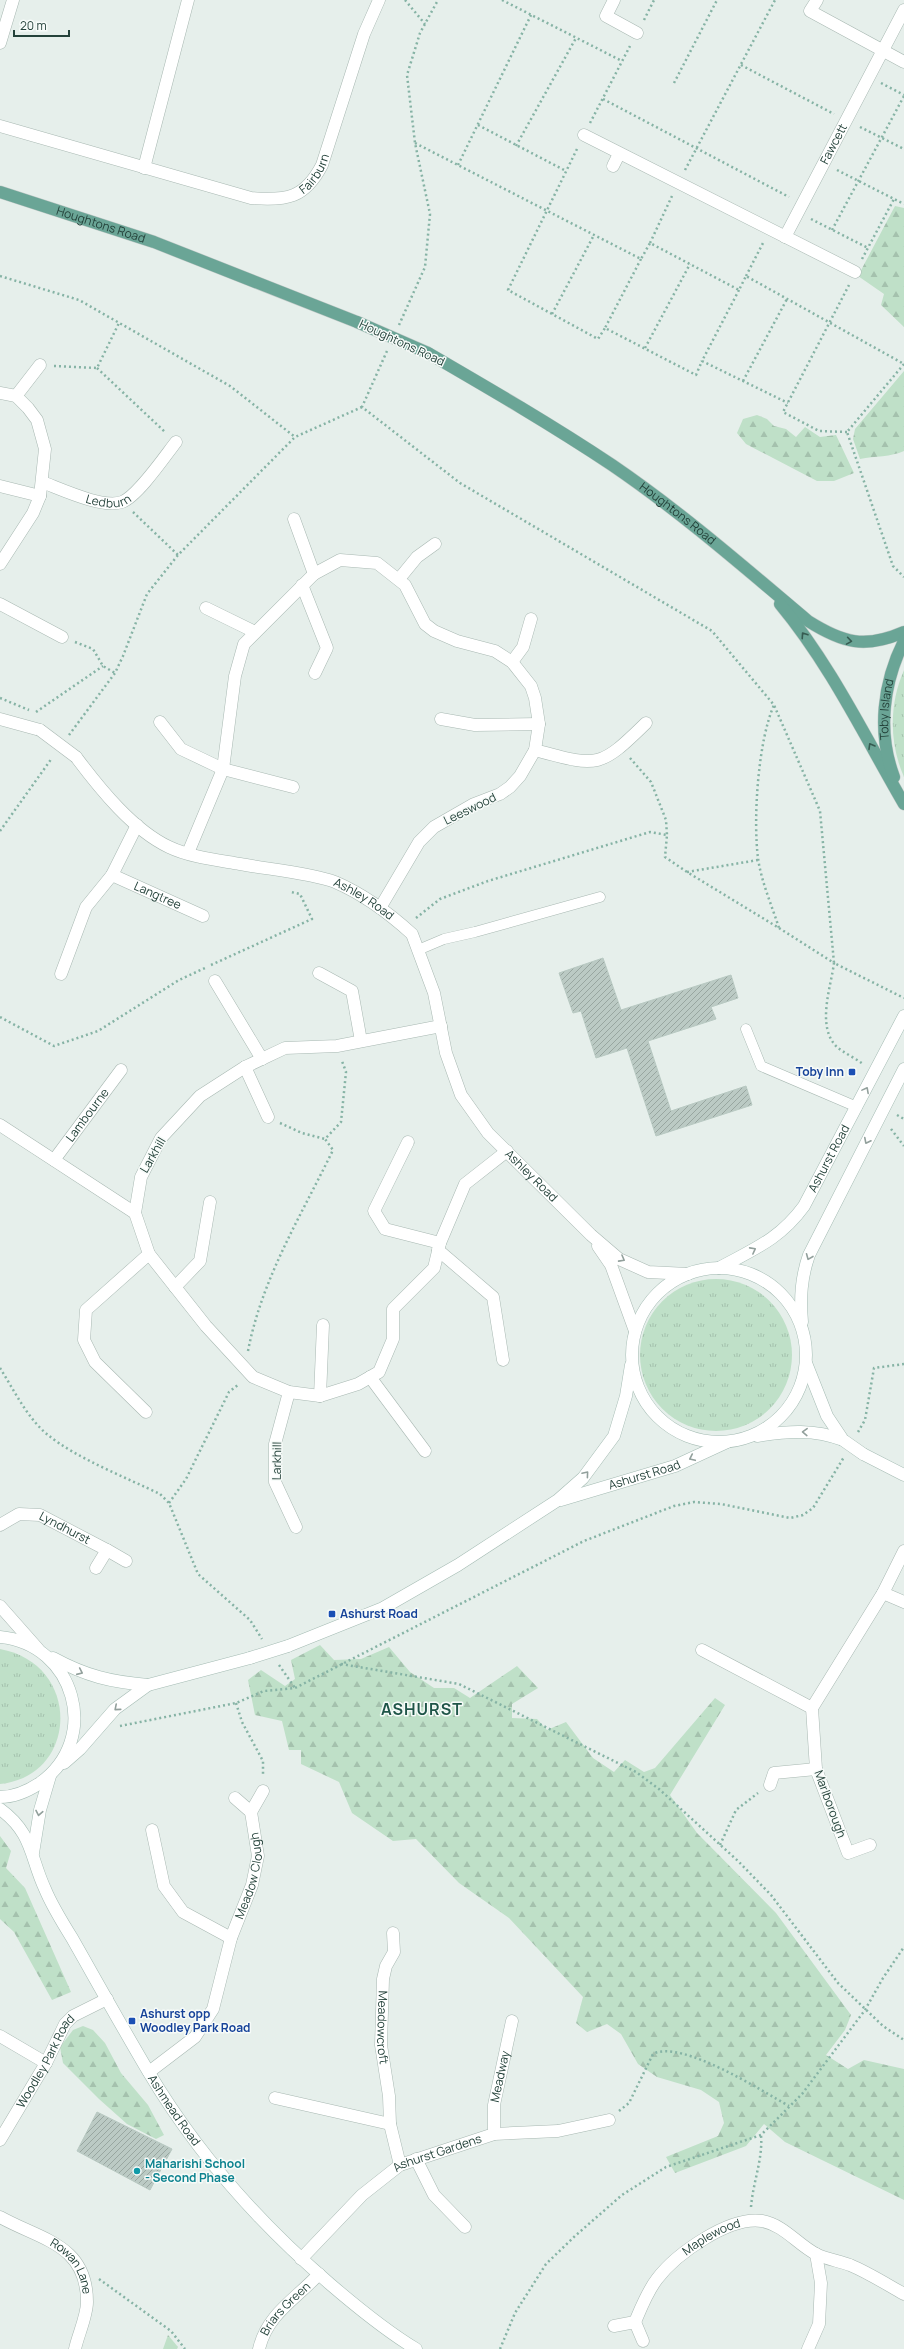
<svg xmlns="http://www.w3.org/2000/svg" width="904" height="2349" font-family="Manrope,sans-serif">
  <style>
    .grass { fill: url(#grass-tufts) }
    .forest { fill: url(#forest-firs) }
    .building { fill: url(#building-hatch); stroke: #b8c9c2 }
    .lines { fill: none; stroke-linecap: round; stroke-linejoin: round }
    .lane-casing { stroke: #a8b8b2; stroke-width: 11 }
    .street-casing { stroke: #a8b8b2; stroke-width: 13 }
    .secondary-casing { stroke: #a4bbb3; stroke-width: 13 }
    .primary-casing { stroke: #c2cac8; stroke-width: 13 }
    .path { stroke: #86b3a5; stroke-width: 2.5; stroke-dasharray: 2 3; stroke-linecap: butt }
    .lane { stroke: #fff; stroke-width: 10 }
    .street { stroke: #fff; stroke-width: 12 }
    .secondary { stroke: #fff; stroke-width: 12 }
    .primary { stroke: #6aa596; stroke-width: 12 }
    .street-bridge-casing { stroke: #a8b8b2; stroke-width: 13; stroke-linecap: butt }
    .secondary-bridge-casing { stroke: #a4bbb3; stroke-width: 13; stroke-linecap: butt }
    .primary-bridge-casing { stroke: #c2cac8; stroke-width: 13; stroke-linecap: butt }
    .street-bridge { stroke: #fff; stroke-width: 12 }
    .secondary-bridge { stroke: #fff; stroke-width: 12 }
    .primary-bridge { stroke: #6aa596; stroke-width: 12 }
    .oneway { stroke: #365b51 }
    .oneway2 { stroke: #92a09c }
    .transit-dot { fill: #1a4fb4; stroke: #f7fbf9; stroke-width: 1.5 }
    .culture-dot { fill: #0f9aa8; stroke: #f7fbf9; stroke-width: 1.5 }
    .labels { text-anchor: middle; stroke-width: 3; stroke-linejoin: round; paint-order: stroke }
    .street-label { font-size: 12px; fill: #24423a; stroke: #f7fbf9 }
    .transit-label { font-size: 12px; font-weight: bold; fill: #164399; stroke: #f7fbf9; text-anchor: start }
    .culture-label { font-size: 12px; font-weight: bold; fill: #0d838f; stroke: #f7fbf9; text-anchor: start }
    .district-label { font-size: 16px; font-weight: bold; letter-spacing: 1px; fill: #1f5548; stroke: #f7fbf9 }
  </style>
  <defs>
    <pattern id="grass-tufts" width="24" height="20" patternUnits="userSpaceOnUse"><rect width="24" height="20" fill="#bfe0c8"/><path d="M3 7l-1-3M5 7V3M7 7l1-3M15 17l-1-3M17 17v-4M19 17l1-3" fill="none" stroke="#a4c1ad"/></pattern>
    <pattern id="forest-firs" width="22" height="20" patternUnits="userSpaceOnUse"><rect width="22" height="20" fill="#bfe0c8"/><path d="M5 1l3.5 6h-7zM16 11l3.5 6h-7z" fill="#a4c1ad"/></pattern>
    <pattern id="building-hatch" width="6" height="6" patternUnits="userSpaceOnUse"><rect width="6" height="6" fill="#bbcac4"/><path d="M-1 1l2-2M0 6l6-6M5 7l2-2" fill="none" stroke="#98a6a0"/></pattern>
  </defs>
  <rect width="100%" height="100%" fill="#e6efeb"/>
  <g class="grass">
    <path d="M904,670V777C889,743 889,704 904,670Z"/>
    <circle cx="716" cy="1355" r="76"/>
    <path d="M0,1649C82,1664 79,1776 0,1784Z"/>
  </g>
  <g class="forest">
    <path d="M895,206L904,208V327L881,305L884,294L858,276Z"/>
    <path d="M904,371V451C891,457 875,456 860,459L853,439L855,429Z"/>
    <path d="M757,415L767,419L774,426L786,429L796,437L805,427L820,437L836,435L854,473L834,481H817L746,444L737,433L743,419Z"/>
    <path d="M320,1645L334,1660L361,1659L389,1647L410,1672L434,1688H454L470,1698L517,1666L538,1688L512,1704V1718L537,1719L547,1730L566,1722L593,1758L614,1772L625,1760L644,1772L655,1768L715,1698L725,1705L670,1795L697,1833L776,1913L851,2015L845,2030L826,2055L848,2069L864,2060L904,2069V2200L785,2142L764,2124L746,2146L675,2173L666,2157L718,2136L724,2123L719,2102L701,2090L657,2077L638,2064L621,2034L607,2024L587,2032L576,2023L583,1997L509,1918L459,1883L416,1839L393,1841L352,1813L339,1782L301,1764V1750H289L282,1721L255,1715L248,1680L261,1670L285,1686L295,1679L291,1660Z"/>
    <path d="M0,1836L11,1851L6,1868L25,1888L71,1992L52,2000L14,1932L0,1919Z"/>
    <path d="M83,2026L93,2030L105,2043L121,2073L148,2105L164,2135L156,2139L127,2124L99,2099L63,2063L60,2047L73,2030Z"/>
    <path d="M168,2335L178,2347L177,2349H163Z"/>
  </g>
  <g class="building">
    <path d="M603,958L621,1010L731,975L738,998L711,1007L716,1019L648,1041L671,1111L746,1086L752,1105L656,1136L627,1048L596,1058L581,1011L573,1013L559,973Z"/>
    <path d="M97,2112L172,2149L150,2190L77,2151Z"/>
  </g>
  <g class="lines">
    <g class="lane-casing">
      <g id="lane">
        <path d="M418,950L444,939L475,932L600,897"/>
        <path d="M746,1029L761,1066L857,1107"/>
      </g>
    </g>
    <g class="street-casing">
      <g id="street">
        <path d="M614,0L606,16L637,33"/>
        <path d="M817,0L810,11L904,62"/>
        <path d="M0,43L13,0"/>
        <path id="s1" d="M0,126L251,198C287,201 305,198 322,165L364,34L379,0"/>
        <path d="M584,135L855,272"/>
        <path d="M613,166L619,154"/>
        <path d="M144,168L188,0"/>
        <path id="s2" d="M785,237L904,10"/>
        <path d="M0,393L16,396L28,408L37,420L45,449L40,496L33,513L0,564"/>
        <path d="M16,396L40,365"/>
        <path id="s3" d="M42,482C61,489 103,509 122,502C138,496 165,456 176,442"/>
        <path d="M0,486L40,496"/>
        <path d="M294,519L314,574"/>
        <path d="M399,579L417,557L435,544"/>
        <path d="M302,585L327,648L315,673"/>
        <path d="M0,604L62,637"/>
        <path d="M206,608L255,632"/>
        <path d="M512,662L523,647L531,619"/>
        <path d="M0,719L40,730"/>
        <path d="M441,719L475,725L539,724"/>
        <path d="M160,722L181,749L223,769L293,787"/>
        <path d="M535,750C598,767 599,769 646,723"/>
        <path id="s4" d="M76,757C100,789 133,830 169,847C190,857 217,860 240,864C266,869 311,873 335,882C363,894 390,914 412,934L434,993L446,1053L461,1095L488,1133L591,1235L619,1259L648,1272L688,1274"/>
        <path d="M188,853L223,769L235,676L244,644L314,574L340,560L377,563L405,585L425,624L434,631L457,641L495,651L512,662L531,686L535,698L539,724L535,750L520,776L510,787L500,794L474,804L434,827L419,842L380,908"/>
        <path id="s5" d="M112,875L203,916"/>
        <path d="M319,973L352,991L361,1041"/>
        <path d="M61,974L86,907L112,875L137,825"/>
        <path d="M215,981L262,1059"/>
        <path d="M441,1026L337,1046L285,1048L245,1067L200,1096L161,1138L141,1177L135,1213L149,1254L206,1326L253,1377L289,1392L320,1396L358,1384L379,1372L393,1339V1309L434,1268L440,1243L465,1184L507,1151"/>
        <path d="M245,1067L268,1117"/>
        <path d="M0,1125L135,1213"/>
        <path d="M408,1142L374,1211L385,1229L440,1243"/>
        <path id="s6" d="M54,1160L121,1070"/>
        <path d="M598,1246L611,1265L635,1331"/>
        <path d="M438,1250L493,1297L503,1360"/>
        <path d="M175,1287L200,1261L210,1202"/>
        <path d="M370,1377L425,1451"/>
        <path d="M289,1392L275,1444V1482L296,1527"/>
        <path d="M320,1396L323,1325"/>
        <path d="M146,1412L95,1362L84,1340L86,1310L149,1254"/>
        <path id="s7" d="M0,1525L19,1514L40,1515L107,1550"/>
        <path d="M96,1568L107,1550L126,1561"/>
        <path d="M883,1593L904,1602"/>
        <path d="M0,1606L38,1649"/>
        <path d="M702,1650L812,1708"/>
        <path d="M770,1785L774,1773L816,1769"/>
        <path d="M235,1798L251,1812L263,1791"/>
        <path d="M152,1830L164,1886L183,1912L231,1938"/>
        <path d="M870,1845L848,1853L816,1769L812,1708L883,1593L904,1551"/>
        <path id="s8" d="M393,1933L394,1952L386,1966L383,1979L381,2045L389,2096L390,2124L400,2165"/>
        <path d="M0,2036L46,2063"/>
        <path id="s9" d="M149,2072L195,2037L213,2009L231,1938L252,1885L258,1856L251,1812"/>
        <path d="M275,2098L390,2124"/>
        <path id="s10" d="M494,2134V2105L512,2021"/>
        <path id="s11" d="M0,2140L46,2063L65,2024L73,2016L107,1999"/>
        <path d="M416,2159L434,2195L465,2227"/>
        <path id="s12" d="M0,2217C41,2240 87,2244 87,2302C87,2316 78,2335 75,2349"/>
        <path id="s13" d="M301,2259L362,2195L400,2165L494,2134L558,2131L609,2120"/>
        <path id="s14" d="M635,2322C641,2308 647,2292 657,2279C676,2254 729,2216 762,2221C784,2225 797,2244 816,2254C826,2259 839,2261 850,2265C869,2273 886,2284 904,2294"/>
        <path d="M614,2326L635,2322L643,2341"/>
        <path id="s15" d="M259,2349C267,2314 296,2299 319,2274"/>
        <path d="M808,2349L819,2324L821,2283L816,2254"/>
      </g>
    </g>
    <g class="secondary-casing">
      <g id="secondary">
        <path id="s16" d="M719,1268C754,1249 780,1239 804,1206L904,1016"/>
        <circle cx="719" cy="1355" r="87"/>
        <path d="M802,1322C800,1298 801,1278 809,1255L904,1069"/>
        <path d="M806,1363L827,1416L843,1440"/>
        <path d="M757,1436C788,1431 814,1429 843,1440"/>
        <path d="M863,1454L904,1475"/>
        <path id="s17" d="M561,1500L675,1466L727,1442"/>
        <path d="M0,1637C75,1644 102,1739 40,1783C28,1791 14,1797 0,1797"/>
        <path d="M288,1646L383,1608L458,1565L558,1500L583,1478L614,1436L626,1396L631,1365"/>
        <path d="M53,1658C86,1676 111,1682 148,1685"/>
        <path d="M64,1763L80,1749L115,1709L148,1685L250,1658"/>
        <path id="s18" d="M0,1809C33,1833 30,1857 45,1889C52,1906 62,1922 72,1938C97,1982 122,2027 148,2071C196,2152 259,2223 330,2284C358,2308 386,2331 416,2349"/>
        <path d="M33,1853L40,1810L50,1776"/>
      </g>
    </g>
    <g class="primary-casing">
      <g id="primary">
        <path id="s19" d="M0,192L154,242L357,322"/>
        <path id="s20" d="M428,353C490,389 552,425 612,465C681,512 744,567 808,621C843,643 865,649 904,632"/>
        <path d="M780,604C830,664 865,737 904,804"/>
        <path id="s21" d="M894,777C877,732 883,683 904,641"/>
      </g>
    </g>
    <g class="path">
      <path d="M405,0L425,24"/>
      <path d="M502,0L622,61"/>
      <path d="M644,20L654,0"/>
      <path d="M741,65L834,114"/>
      <path d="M674,83L717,0"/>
      <path d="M881,83L904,95"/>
      <path d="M603,99L789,197"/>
      <path d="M590,123L630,46"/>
      <path d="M478,125L566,171"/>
      <path d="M860,127L904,149"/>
      <path d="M415,143L641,259L650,243L739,290L746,276L904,364"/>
      <path d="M516,146L576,38"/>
      <path d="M577,149L508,290L598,339L605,328"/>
      <path d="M458,165L531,15"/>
      <path d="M685,170L775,0"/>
      <path d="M837,170L904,204"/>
      <path d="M811,219L868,248"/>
      <path d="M832,230L904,96"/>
      <path d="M650,243L672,196"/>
      <path d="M641,259L605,328L696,375L702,361"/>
      <path d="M862,259L894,199"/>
      <path d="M0,276L79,300L230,386L295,437"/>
      <path d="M746,276L763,243"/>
      <path d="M739,290L702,361L788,403"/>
      <path d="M552,314L594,235"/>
      <path d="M399,325L425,267L430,214L415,143L407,75L420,33L438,0"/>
      <path d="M645,348L690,264"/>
      <path d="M387,351L362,407L460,483L712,631L774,705L820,811L834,963L904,998"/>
      <path d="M904,364L847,432L893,566L904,577"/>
      <path d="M54,366L97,368L119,323"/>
      <path d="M97,368L165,432"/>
      <path d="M743,381L787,299"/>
      <path d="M847,432L819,431L783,412L849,285"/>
      <path d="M133,512L178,555"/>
      <path d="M75,642L93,649L103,666L115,673"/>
      <path d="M0,698L29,710"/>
      <path d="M36,712L103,666"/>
      <path d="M69,735L115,673L123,656L147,594L178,555L295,437L362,407"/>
      <path d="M630,758L651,782L666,820L667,835"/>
      <path d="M0,831L52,758"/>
      <path d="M758,860L687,872L779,928C772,906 761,881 758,858C753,819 758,741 774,705"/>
      <path d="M416,918L440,899L488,881L650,832L667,835L665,857L687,872"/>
      <path d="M779,928L834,963C831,987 816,1027 837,1047C844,1053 855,1058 863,1064"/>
      <path d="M211,965L312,919L300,894L291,892"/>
      <path d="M0,1017L54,1046L98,1031L179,980L205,968"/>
      <path d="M897,1115L904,1119"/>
      <path d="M280,1123L302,1133L325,1139"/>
      <path d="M891,1129L904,1146"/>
      <path d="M248,1351C262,1278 301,1216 333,1150L325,1139L341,1122L346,1072L342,1061"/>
      <path d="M0,1368C14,1390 27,1418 48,1435C76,1458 127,1478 160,1494L169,1503L198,1574L250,1620L262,1639"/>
      <path d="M858,1432L865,1420L874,1368L904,1364"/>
      <path d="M169,1503L186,1479L229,1392L239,1384"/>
      <path d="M341,1664L459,1684L636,1772L659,1789L738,1861L771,1895L838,1983L883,2026L904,2040"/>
      <path d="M279,1665L295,1688"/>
      <path d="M236,1703L242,1722L263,1761V1776"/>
      <path d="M120,1726L236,1703L264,1691L295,1688L584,1541L674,1506L694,1502L721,1504L790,1518L803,1515L813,1508L844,1457"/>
      <path d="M720,1845L736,1810L758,1793"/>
      <path d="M619,2111L629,2103L653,2054C681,2039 762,2091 789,2106"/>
      <path d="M751,2207C753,2182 763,2159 761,2135"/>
      <path d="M99,2279L171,2331L185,2349"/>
      <path d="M500,2349L515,2313L546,2264L575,2236L622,2195L666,2167L761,2135L802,2094L865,2010L883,1978L904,1947"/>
    </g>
    <use href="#lane" class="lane"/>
    <use href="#street" class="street"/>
    <use href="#secondary" class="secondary"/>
    <use href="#primary" class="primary"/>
    <g class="street-bridge-casing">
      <path id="street-bridge" d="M40,730L76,757"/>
    </g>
    <g class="secondary-bridge-casing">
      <g id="secondary-bridge">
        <path d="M843,1440L863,1454"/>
        <path d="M250,1658L288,1646"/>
      </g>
    </g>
    <g class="primary-bridge-casing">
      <path id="primary-bridge" d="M357,322L428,353"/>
    </g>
    <use href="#street-bridge" class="street-bridge"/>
    <use href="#secondary-bridge" class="secondary-bridge"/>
    <use href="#primary-bridge" class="primary-bridge"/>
  </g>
  <defs><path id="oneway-chevron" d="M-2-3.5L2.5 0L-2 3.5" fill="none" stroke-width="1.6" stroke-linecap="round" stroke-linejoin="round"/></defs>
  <g class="oneway">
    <use href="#oneway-chevron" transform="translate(804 635) rotate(-124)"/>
    <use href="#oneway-chevron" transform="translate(849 641) rotate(9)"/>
    <use href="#oneway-chevron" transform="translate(871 746) rotate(-120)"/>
  </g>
  <g class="oneway2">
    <use href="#oneway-chevron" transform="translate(866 1090) rotate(-62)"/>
    <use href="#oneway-chevron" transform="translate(867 1141) rotate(117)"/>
    <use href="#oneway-chevron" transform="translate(753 1250) rotate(-28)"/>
    <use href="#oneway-chevron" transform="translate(809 1257) rotate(112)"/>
    <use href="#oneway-chevron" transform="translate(622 1259) rotate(29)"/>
    <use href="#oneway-chevron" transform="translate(805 1432) rotate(-178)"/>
    <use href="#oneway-chevron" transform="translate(692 1458) rotate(155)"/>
    <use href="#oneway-chevron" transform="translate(586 1474) rotate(-50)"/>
    <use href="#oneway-chevron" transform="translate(80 1672) rotate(24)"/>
    <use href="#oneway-chevron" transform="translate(117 1708) rotate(139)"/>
    <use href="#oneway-chevron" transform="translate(39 1813) rotate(101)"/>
  </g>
  <g class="transit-dot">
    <rect x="848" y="1068" width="8" height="8" rx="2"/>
    <rect x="328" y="1610" width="8" height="8" rx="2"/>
    <rect x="128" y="2017" width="8" height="8" rx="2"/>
  </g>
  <circle class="culture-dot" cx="137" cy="2171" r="4"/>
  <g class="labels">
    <g class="street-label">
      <text dy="4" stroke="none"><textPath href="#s2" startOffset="105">Fawcett</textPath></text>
      <text dy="4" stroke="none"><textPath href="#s1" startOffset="335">Fairburn</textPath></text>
      <text dy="4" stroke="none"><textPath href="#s19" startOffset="106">Houghtons Road</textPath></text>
      <text transform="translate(402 343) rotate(25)" y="4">Houghtons Road</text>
      <text dy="4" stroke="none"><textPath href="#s3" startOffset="70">Ledburn</textPath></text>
      <text dy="4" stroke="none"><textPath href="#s20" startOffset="297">Houghtons Road</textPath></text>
      <text dy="4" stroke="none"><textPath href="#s21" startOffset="69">Toby Island</textPath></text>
      <text transform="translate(470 809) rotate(-26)" y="4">Leeswood</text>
      <text dy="4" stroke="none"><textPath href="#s5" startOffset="50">Langtree</textPath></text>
      <text dy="4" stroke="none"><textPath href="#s4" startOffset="334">Ashley Road</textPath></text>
      <text dy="4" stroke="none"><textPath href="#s6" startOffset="56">Lambourne</textPath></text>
      <text transform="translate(153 1155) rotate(-60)" y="4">Larkhill</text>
      <text dy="4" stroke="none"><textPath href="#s16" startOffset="160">Ashurst Road</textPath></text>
      <text dy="4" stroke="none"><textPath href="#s4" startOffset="670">Ashley Road</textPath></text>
      <text transform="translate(277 1461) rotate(-89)" y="4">Larkhill</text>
      <text dy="4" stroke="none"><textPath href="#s17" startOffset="87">Ashurst Road</textPath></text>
      <text dy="4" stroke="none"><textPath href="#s7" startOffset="71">Lyndhurst</textPath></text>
      <text transform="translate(830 1804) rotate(70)" y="4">Marlborough</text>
      <text dy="4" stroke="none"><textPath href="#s9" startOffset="230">Meadow Clough</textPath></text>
      <text dy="4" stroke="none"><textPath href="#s8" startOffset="97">Meadowcroft</textPath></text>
      <text dy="4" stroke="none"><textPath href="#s11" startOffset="91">Woodley Park Road</textPath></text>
      <text dy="4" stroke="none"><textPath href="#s10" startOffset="58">Meadway</textPath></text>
      <text dy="4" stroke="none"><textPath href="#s18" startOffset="350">Ashmead Road</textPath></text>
      <text dy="4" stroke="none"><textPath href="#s13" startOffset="176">Ashurst Gardens</textPath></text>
      <text dy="4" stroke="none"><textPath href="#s14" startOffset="118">Maplewood</textPath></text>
      <text dy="4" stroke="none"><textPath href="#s12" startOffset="90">Rowan Lane</textPath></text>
      <text dy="4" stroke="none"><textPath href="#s15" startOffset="49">Briars Green</textPath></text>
    </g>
    <g class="transit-label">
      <text x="844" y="1076" text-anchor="end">Toby Inn</text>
      <text x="340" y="1618">Ashurst Road</text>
      <text x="140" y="2018">Ashurst opp<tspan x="140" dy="14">Woodley Park Road</tspan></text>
    </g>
    <g class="culture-label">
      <text x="145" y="2168">Maharishi School<tspan x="145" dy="14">- Second Phase</tspan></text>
    </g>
    <g class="district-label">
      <text x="422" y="1715">ASHURST</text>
    </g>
  </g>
  <path d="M14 30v6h55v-6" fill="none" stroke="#24423a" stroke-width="2"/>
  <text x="20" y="30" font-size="12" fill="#24423a" stroke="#f7fbf9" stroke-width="3" paint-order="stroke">20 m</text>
</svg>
